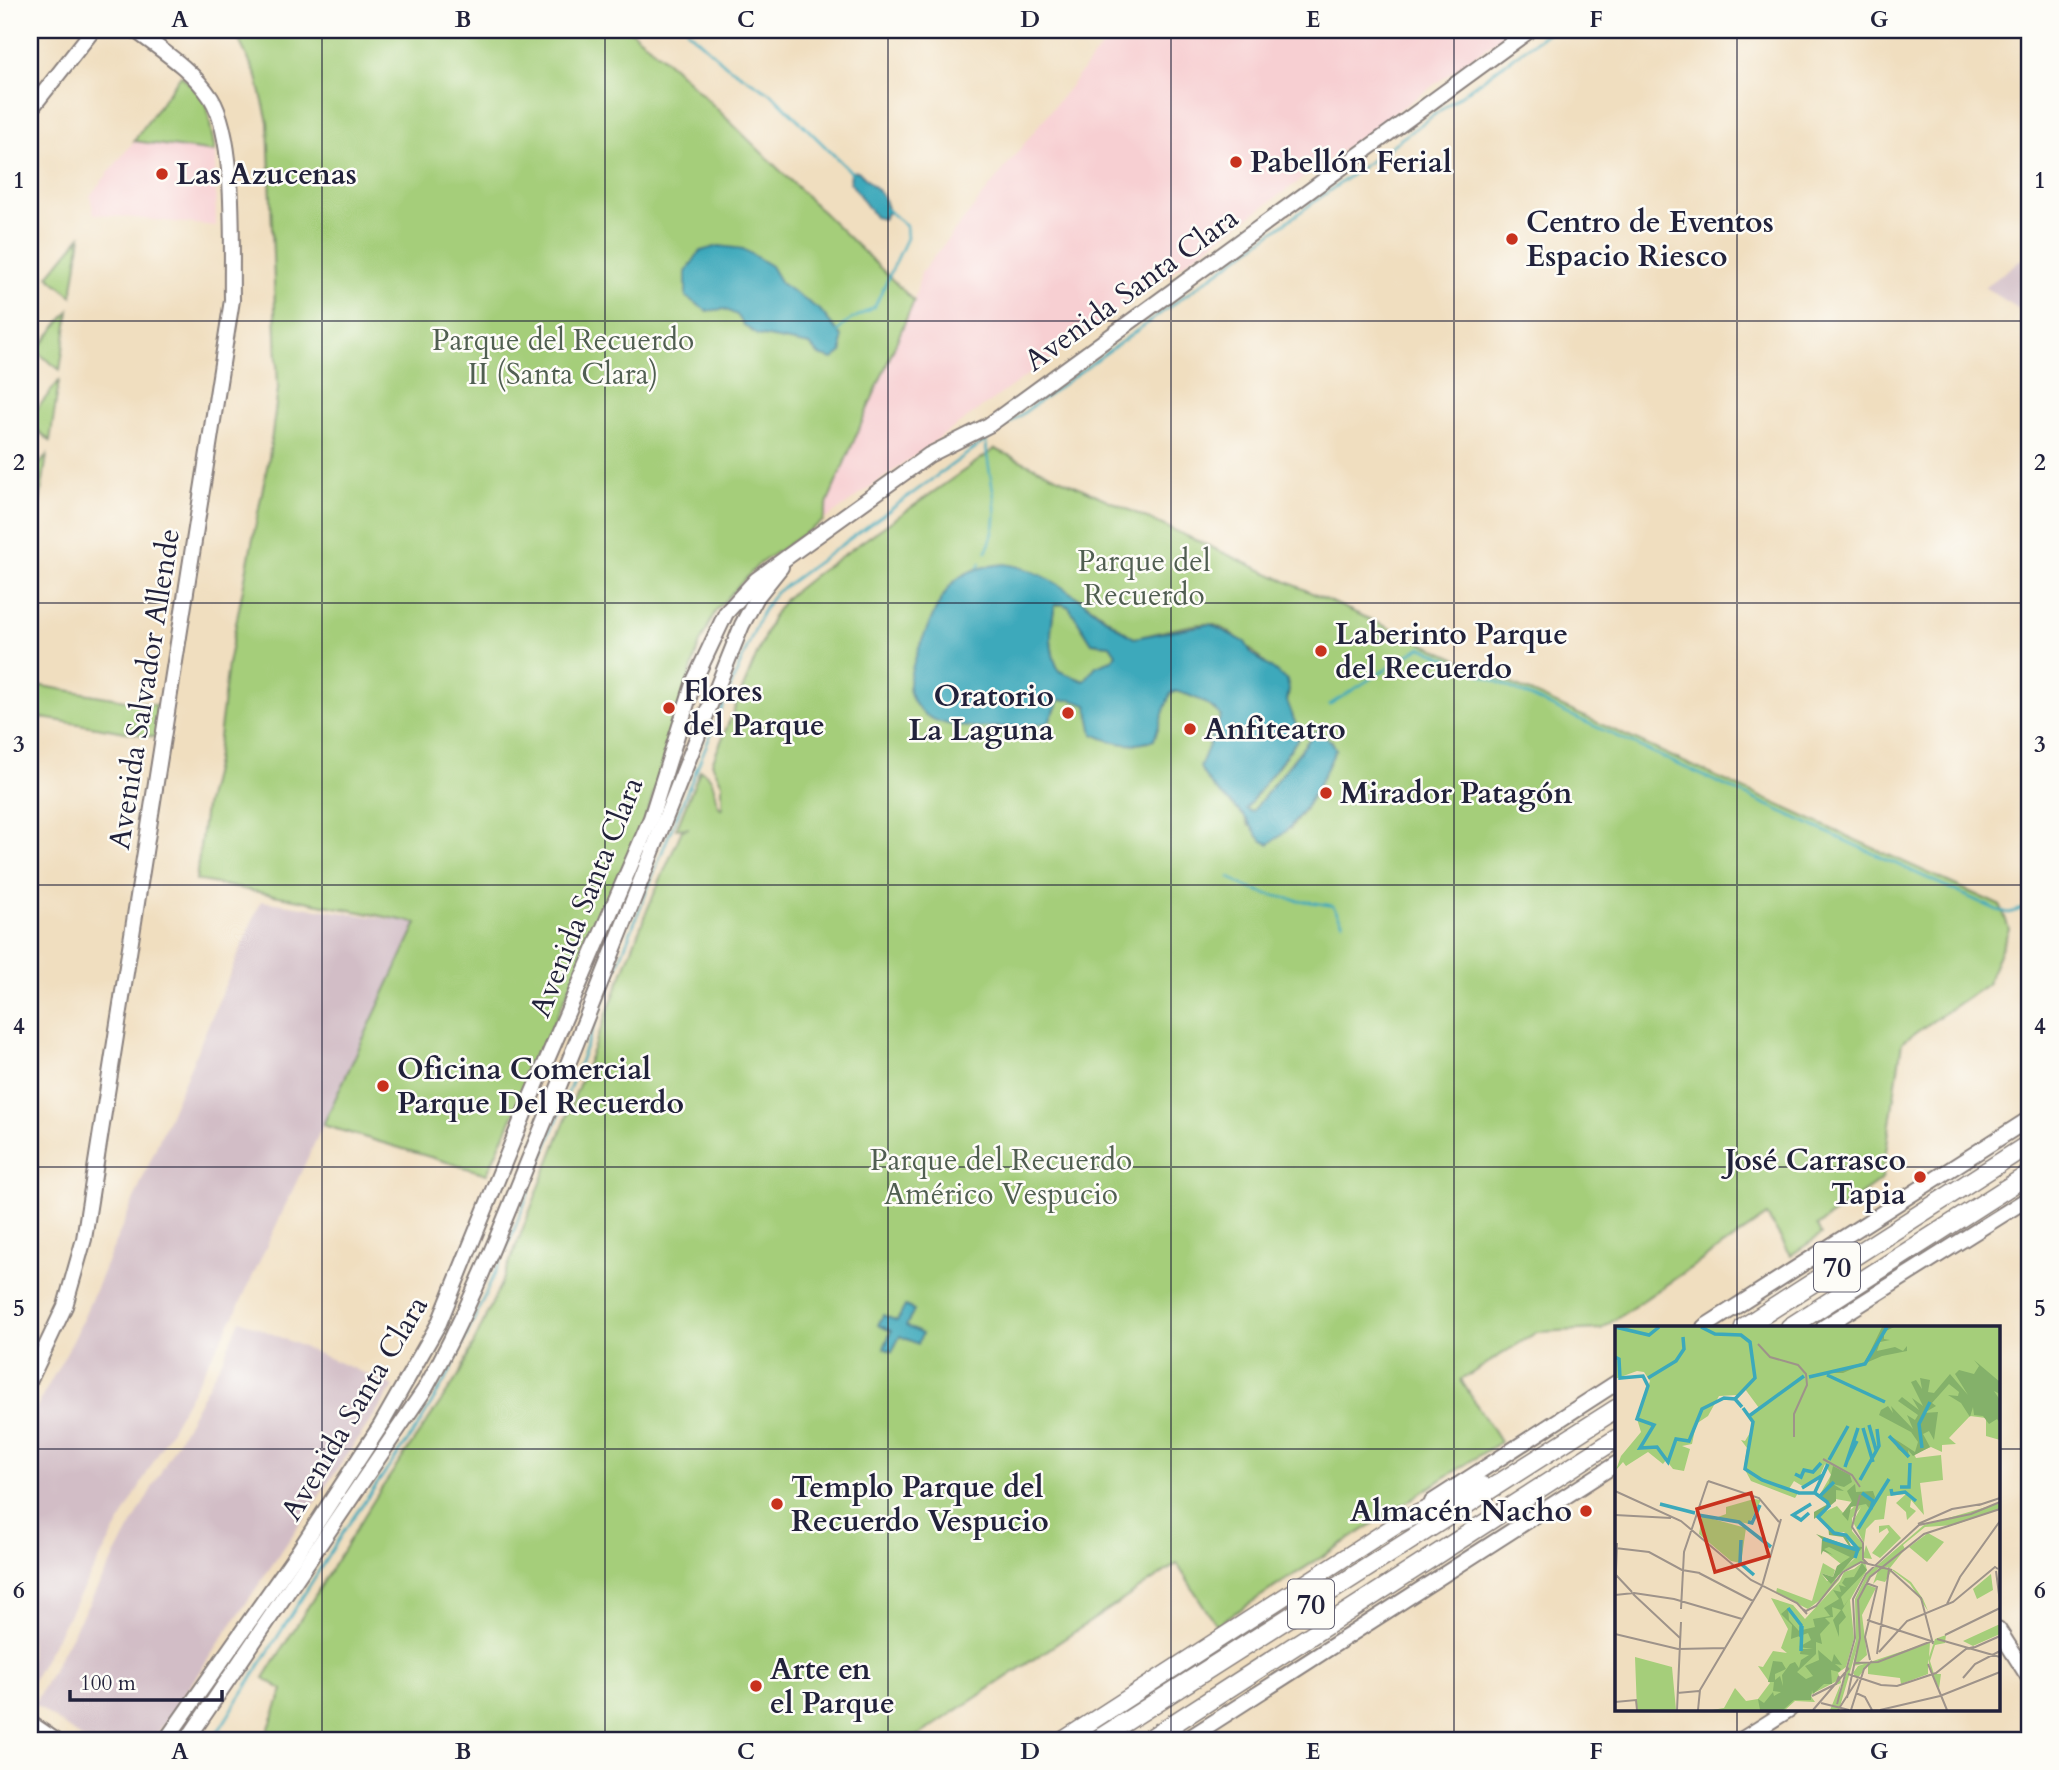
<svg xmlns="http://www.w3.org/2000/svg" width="2059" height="1770" font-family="Cardo,serif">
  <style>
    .built { fill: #f7cfd2 }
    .industrial { fill: #d2bdc6 }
    .green { fill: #a5ce7a; stroke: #64785a; stroke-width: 2; fill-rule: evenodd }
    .water { fill: #3ca9bb; stroke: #2f667b; stroke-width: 2; fill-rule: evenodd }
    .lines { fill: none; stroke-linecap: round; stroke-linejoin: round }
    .stream { stroke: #3ca9bb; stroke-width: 2.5 }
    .secondary-casing { stroke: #89807d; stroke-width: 18 }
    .primary-casing { stroke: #89807d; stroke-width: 19 }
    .highway-casing { stroke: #89807d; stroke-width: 21 }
    .secondary { stroke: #fff; stroke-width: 14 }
    .primary { stroke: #fff; stroke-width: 16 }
    .highway { stroke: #fff; stroke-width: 18 }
    .grid { fill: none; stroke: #22223b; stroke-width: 2; stroke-opacity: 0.55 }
    .poi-dot { fill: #c8321e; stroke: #fdfcf7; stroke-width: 2.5 }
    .labels { text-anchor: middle; stroke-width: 5; stroke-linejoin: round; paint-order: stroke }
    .shield { fill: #fdfcf7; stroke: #646373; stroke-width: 2 }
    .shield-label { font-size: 28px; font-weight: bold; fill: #22223b }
    .poi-label { font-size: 30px; font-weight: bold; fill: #22223b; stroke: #fdfcf7; text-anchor: start }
    .street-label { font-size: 30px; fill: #22223b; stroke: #fdfcf7 }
    .park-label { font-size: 30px; fill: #505e51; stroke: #fdfcf7 }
    .inset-river { fill: none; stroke: #3ca9bb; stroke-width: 3.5 }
    .inset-road { fill: none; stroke: #9e938a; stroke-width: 2 }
    .view { fill: #c8321e; fill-opacity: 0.15; stroke: #c8321e; stroke-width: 3.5 }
    .inset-edge { fill: none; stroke: #22223b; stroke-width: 3.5 }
    .neatline { fill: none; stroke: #22223b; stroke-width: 2.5 }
    .grid-label { font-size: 23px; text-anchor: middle; font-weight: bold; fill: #22223b }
  </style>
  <rect width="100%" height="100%" fill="#fdfcf7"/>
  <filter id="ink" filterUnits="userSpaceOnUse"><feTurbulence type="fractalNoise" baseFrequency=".0143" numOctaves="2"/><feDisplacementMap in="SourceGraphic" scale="14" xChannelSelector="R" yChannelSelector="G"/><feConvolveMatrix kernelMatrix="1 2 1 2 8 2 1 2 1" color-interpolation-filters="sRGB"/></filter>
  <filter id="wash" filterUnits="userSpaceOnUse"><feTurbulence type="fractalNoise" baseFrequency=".00686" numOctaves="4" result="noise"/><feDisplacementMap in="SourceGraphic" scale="28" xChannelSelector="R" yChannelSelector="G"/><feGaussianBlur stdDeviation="1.57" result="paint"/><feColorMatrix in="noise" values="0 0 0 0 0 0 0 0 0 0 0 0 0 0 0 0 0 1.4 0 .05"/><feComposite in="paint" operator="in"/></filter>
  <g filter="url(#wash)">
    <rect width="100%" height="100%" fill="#f0debf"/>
    <g class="built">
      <path d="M1115,30H1511L823,521L828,501L914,301L921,273Z"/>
      <path d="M134,141L215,152L216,226L94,214L90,196Z"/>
    </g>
    <g class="industrial">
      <path d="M2029,254V315L1984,287Z"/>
      <path d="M261,901L417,923L235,1314L30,1685V1419L76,1335Z"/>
      <path d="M240,1320L394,1386L153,1740H84L34,1704L223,1358Z"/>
    </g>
    <g class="green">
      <path d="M234,30H630L674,67L914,301L828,501L823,521L759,564L716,610L699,645L649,809L487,1174L323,1125L417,923L196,880L205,807L216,762L228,664L269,457L278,389L268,122L257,77Z"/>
      <path d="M181,75L206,101L215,152L134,141Z"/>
      <path d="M81,236L72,296L48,276Z"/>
      <path d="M69,311L60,370L36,351Z"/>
      <path d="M59,381L50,441L30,424V418Z"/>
      <path d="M995,449L2001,906L2009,929L1987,984L1902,1042L1882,1179L1817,1226L1821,1235L1791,1255L1767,1216L1601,1329L1537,1332L1461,1380L1500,1442L1216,1625L1177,1564L912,1740H273L266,1736L283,1690L264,1678L379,1492L459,1375L504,1277L648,908L682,830L689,828L676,829L700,770C720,779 710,795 721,809L722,807V784L712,763L772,618L786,598L816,574ZM1064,590C1090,603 1109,622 1134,638C1151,635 1195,622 1210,624C1235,627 1272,671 1289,689L1287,701L1300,736L1246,808L1251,813L1315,732L1332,741L1335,749L1303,812L1290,829L1249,826L1245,817L1214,787L1209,741L1221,716C1209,703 1191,695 1175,691L1170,694L1160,717L1072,700H1060L1048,723L1009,728L940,722Z"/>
      <path d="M47,455L38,514L30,507V476Z"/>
      <path d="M1062,604L1069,607L1092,643L1110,645L1116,654L1112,660L1096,666L1084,681L1059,671C1048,648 1050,628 1055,605Z"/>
      <path d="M30,684L161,706L156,737L30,716Z"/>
    </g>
    <g class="water">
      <path d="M858,171L883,196L888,212L883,219L875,217L850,182L851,172Z"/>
      <path d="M719,246L743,249L771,266L781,283L821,311L842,337V352L833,359L819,355L810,345L757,335L744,325L737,315L724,309L707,311L686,297V272L700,251Z"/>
      <path d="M1005,564C1056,571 1091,612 1134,638L1210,624L1245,642L1252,654L1287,680L1289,689L1287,701L1300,736L1246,809L1252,812L1316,731L1332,742L1336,749C1319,784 1303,823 1269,844C1255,839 1253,825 1244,816C1229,800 1209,788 1200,767L1221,716C1209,703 1191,695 1175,691L1170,694L1154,740C1132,748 1114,744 1093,734L1087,705L1072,700H1060L1048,723C1017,727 946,735 922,712C914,705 908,693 909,683C911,662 937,601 951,585C965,569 986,566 1005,564ZM1062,604L1069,607L1092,643L1110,645L1116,654L1112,660L1096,666L1084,681L1059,671C1048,649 1050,628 1055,605Z"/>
      <path d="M905,1306L914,1310L906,1326L922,1334L918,1344L900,1336L892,1352L884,1348L891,1331L878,1325L883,1315L897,1321Z"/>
    </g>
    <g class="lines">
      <g class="stream">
        <path d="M687,30L727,66L773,95L853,174"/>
        <path d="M837,333C847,317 861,317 875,306L907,238L906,226L886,209"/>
        <path d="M986,552C1006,510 988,485 986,442"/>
        <path d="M978,567L980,563"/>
        <path d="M1329,705L1421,647L1997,910L2009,913L2029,907"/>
        <path d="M1229,877C1258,898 1299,899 1333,906L1343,923"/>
        <path d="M213,1740L345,1529L417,1428L450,1372L511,1238L666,842L762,612L774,594L1551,30"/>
      </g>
    </g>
  </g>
  <g filter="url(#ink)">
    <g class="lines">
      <g class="secondary-casing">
        <g id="secondary">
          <path d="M30,110L93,30"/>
          <path d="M1704,1327L2029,1119"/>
          <path d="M1824,1327L2029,1198"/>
          <path d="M30,1380L65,1306L84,1239L232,300C231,250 237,139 211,98C192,69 161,50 135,30"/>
          <path d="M1432,1502L1616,1383"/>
          <path d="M1998,1629L2029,1678"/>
          <path d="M30,1723L55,1740"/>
          <path d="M166,1740L298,1552L381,1425L439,1323L530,1099L651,818L694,681L726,613L756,580L790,555L929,455L989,425L1530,30"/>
          <path d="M187,1740L425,1389C474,1303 508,1209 546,1118C613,954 676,789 742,625L757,597L781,567"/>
          <path d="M1186,1740L1616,1464"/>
          <path d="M1741,1740L1790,1709"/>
        </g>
      </g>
      <g class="primary-casing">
        <path id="primary" d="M1063,1740L1400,1522"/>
      </g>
      <g class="highway-casing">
        <g id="highway">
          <path d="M1744,1327L2029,1144"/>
          <path d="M1790,1327L2029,1174"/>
          <path d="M1400,1522L1482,1486"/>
          <path d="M1097,1740L1616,1409"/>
          <path d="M1148,1740L1616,1439"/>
        </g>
      </g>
      <use href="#secondary" class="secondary"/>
      <use href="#primary" class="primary"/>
      <use href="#highway" class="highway"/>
    </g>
  </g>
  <path class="grid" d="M322,30V1740M605,30V1740M888,30V1740M1171,30V1740M1454,30V1740M1737,30V1327M30,321H2029M30,603H2029M30,885H2029M30,1167H2029M30,1449H1616M1998,1449H2029M1737,1709V1740"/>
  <g class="poi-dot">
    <circle cx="1236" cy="162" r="7"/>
    <circle cx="162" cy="174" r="7"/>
    <circle cx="1512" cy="239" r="7"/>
    <circle cx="1321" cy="651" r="7"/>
    <circle cx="669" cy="708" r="7"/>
    <circle cx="1068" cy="713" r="7"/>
    <circle cx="1190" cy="729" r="7"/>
    <circle cx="1326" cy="793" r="7"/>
    <circle cx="383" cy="1086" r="7"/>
    <circle cx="1920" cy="1177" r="7"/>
    <circle cx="777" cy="1504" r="7"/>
    <circle cx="1586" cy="1511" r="7"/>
    <circle cx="756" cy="1686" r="7"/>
  </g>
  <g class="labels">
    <g class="shield">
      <rect x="1814" y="1242.5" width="46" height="49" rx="5"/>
      <rect x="1288" y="1579.5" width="46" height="49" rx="5"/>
    </g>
    <g class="shield-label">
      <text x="1837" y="1277">70</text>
      <text x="1311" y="1614">70</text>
    </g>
    <g class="poi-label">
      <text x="1250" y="172">Pabellón Ferial</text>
      <text x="176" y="184">Las Azucenas</text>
      <text x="1526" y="232">Centro de Eventos<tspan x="1526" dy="34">Espacio Riesco</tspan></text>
      <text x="1335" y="644">Laberinto Parque<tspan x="1335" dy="34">del Recuerdo</tspan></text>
      <text x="683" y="701">Flores<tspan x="683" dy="34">del Parque</tspan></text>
      <text x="1054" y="706" text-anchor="end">Oratorio<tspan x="1054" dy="34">La Laguna</tspan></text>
      <text x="1204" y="739">Anfiteatro</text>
      <text x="1340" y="803">Mirador Patagón</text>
      <text x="397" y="1079">Oficina Comercial<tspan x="397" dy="34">Parque Del Recuerdo</tspan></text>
      <text x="1906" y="1170" text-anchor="end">José Carrasco<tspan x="1906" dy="34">Tapia</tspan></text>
      <text x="791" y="1497">Templo Parque del<tspan x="791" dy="34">Recuerdo Vespucio</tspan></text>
      <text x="1572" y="1521" text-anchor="end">Almacén Nacho</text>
      <text x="770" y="1679">Arte en<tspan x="770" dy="34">el Parque</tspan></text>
    </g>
    <g class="street-label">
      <text transform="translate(1131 289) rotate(-36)" y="10">Avenida Santa Clara</text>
      <text transform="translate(144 689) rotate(-81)" y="10">Avenida Salvador Allende</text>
      <text transform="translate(586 897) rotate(-68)" y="10">Avenida Santa Clara</text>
      <text transform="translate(354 1408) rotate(-59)" y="10">Avenida Santa Clara</text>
    </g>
    <g class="park-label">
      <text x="563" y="350">Parque del Recuerdo<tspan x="563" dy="34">II (Santa Clara)</tspan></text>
      <text x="1144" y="571">Parque del<tspan x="1144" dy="34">Recuerdo</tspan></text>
      <text x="1001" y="1170">Parque del Recuerdo<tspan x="1001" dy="34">Américo Vespucio</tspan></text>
    </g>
  </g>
  <g transform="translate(1615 1326)">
    <rect width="385" height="385" fill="#f0debf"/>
    <path d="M0,1H385V114L371,110V92L355,90L334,112L341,118L327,119V126L316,121L299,128L301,132L326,129L328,154L305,157L309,189L296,174L295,181L301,185L292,194L291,186L281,177L291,168L272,170L269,193L260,194L251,203L249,217L238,196L246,181L237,192V205L248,218V231L251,219L257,233L249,232L252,244L235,274L239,312L231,341L223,347L226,356L224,370L221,378L224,372L241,314L240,273L252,248L309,199L385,177V183L339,199L310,201L288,219L290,223L275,242L266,240L279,244L296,256L308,273L313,285L295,258L277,244L270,256L262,254L258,258L264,242L254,252L250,258L261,262L247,289L252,329L244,336L253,337L238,340L242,322L224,384H215L226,357L207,365L220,359L222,355L195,369L200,376L180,375L170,384H97L109,382L120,362L131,375L143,373L155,357L143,340L148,341L158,325L172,327L166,322L173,303L156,272L178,279L190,293L225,255L229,246L239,243L248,236L228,245L224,254L209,271L193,283L161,267L162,262L197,275L208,237L220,244L218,251L206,247L212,255L223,253L225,246L240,232L226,238L208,224V213L238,222L241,231L243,223L229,206L220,207L203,189L222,180L230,189L243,177L204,170L216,149L210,138L204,152L189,161L179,155L174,163L183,167L180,172L136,155L129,142L132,122L126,114L130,115L139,100L136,90L144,82L130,63L122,69L104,70L93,90L81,98L77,118L67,120L75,123L69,145L58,143L51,134L48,138L33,126L11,140L8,136L1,144L6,130L26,106L22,93L35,55L29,46L22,45L0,53ZM139,173L146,174L134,198L103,191L111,188V181ZM87,190L131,202L126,237L116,235L84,208ZM276,194L274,199L286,212L265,232L257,227L274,206L272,202L264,207V200L274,199ZM313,207L329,216L312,236L294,221ZM376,248L378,264L362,273L358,263ZM385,298V308L358,320L348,315ZM331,309L330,317L320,319L315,335L319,348H326L324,363L315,342L313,333V348L286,358L285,352L253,348V339L242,353L238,347L235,351L243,340L315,316L314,331L320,313ZM20,331L57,341L61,384H22Z" fill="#a5ce7a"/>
    <path d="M267,1H279L269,6V13L275,14L265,16L262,25L280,21L288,25L292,20V25L267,30L228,47H215L250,36ZM359,34L385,56V68L379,65L385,74V97L382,93L374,98L368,90L359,89L358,81L355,91L346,77L333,69L343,70L344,66L334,58L317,77L321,80L309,87L323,86L319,114L314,105L308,108L315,121L298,130L293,124L294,131L283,123L277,111L300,126L303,116L296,106L264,89L266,84L273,80L278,87L276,80L298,103L292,89L300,94L303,89L283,75L287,71L304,84L297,72L308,80L296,56L301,54L307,63L305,52L315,54L313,66L319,67L335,48L353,69L340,48L344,44L359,48L364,40ZM218,140L235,149L237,156L229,161L218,158L229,165L221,164V175L199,193V186L213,178L204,170L214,157ZM240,158L241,166L258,165L260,171L256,185L251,178L236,181L233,195L227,188L237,175L232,165ZM213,199L220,208H230L236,220L248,221L216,258L206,247L218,251L222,240L235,231L214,221L209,223L218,229L208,225L206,229L207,213L201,208L234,220L228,211L214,209ZM247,237L252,244L226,271L229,280L235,271L227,284L231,291L224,299V311L218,294L226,284L217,281L218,291L210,292L215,297L205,308L207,318L201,316V328L182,346L191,353L198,350L190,340L204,334L203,324L217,336L219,328L227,339L220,338L226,343L224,346L216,344L217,358H209L198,368L197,364L196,374H179L168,384H145L143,373L149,377L158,366L159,370L166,366L158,365L159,356H153L158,335L167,336L171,343L160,348V354L165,350L168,360L167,349L175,338L180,336L184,342L186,334L194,329L185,328L186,323H198L184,321L196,314L193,307L176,313L177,299L166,288L173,282L174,294L184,305L187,300V304L200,301L198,293L215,290L209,282L224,273L218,264L226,266L224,259L231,261L227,257L230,252L239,251Z" fill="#84b16a"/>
    <path class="inset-river" d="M0,1L34,9L44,1M86,1L100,8L126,9L135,16L140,52L120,73M0,31L4,33L5,52L28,50L33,60L22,93L39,99L25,122L42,121L53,136L61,113L74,115L87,83L109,72L120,73L127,81M212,49L270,76M194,51L250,38L272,1M33,52L61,35L69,23L68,11M128,82L138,96L130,143L147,154L184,167H200L212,176L214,180L203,191L219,207L231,209L243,223L240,232M134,90L189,50M254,99L261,124M248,102L258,136M274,110L294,131M307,122L304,98L315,76M214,134L233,100M232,135L242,115M230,141L243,102M180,148L186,151L189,144L198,146L206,137M245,154L264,120L262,103M285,161H294L295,137M187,162L208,149M276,163L277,168L290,166L301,175M200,166L213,138M247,167L258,175L256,183M204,171L219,156M45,178L80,187M194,187L186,194L178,189L196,178M83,189L124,196L156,221M133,196L137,197L145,179M243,203L274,153M208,213L242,224M126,214L125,237L139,249M173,282L186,299V311M186,325L187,300"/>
    <path class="inset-road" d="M143,18L155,31L183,39L191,48L192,59L179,88V111M208,133L237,149L245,161M93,155L144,172L164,196M0,165L66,195L136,254L182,277L192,288M245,169L237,201L248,217V233L253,238M364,179L385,172M0,189L56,192M303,198L337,183L367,178M0,222L34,226L67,244L85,247M381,245L385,276M84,247L138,275M1,249L17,266M251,257L262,261L250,311L255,334M18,268L65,312M0,269L19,267L59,273L127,293M0,271L2,217M332,278L345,251L385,195M186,282L191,285L201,280L228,246L246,236L277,244M66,283L69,226L93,155M252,294L319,316M0,308L63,323L110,322M330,309L385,282M322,313L385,331M358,322L385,310M264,326L292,295L338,276L380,241L383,243M262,328L274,243L306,272L318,318M240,337L263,336L317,315M313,338L332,384M233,348L266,359L282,360L321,347L351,323L359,321M348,352L360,338L385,325M62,367L84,365M241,367L250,371L257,384M197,370L221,358L224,350M232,372L245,312L243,274L255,251L309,208L385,183M0,376L21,374L22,384M206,377L234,384M222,378L240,312L238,273L251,248L304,199L356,188L385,176M62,384L66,296M83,384L85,364L147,260L166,193M198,384L234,342M223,384L243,353M236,384L249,343L257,335M265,384L325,370L385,346"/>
    <path class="view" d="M136,167L154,230L100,246L82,183Z"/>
    <rect width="385" height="385" class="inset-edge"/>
  </g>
  <rect width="2059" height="1770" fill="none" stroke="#fdfcf7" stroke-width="77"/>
  <path d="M70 1690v10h152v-10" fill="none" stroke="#22223b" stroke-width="3.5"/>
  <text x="80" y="1690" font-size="21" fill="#22223b" stroke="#fdfcf7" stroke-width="5" paint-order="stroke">100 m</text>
  <rect x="38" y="38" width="1983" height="1694" class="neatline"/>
  <g class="grid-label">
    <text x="180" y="27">A</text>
    <text x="463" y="27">B</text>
    <text x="746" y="27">C</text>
    <text x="1030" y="27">D</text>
    <text x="1313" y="27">E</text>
    <text x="1596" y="27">F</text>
    <text x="1879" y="27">G</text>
    <text x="19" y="188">1</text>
    <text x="2040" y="188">1</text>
    <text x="19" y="470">2</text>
    <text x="2040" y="470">2</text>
    <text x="19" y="752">3</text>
    <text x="2040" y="752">3</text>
    <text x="19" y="1034">4</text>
    <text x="2040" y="1034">4</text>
    <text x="19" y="1316">5</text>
    <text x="2040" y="1316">5</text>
    <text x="19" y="1598">6</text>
    <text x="2040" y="1598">6</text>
    <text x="180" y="1759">A</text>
    <text x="463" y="1759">B</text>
    <text x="746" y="1759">C</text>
    <text x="1030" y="1759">D</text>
    <text x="1313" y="1759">E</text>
    <text x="1596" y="1759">F</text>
    <text x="1879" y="1759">G</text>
  </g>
</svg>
